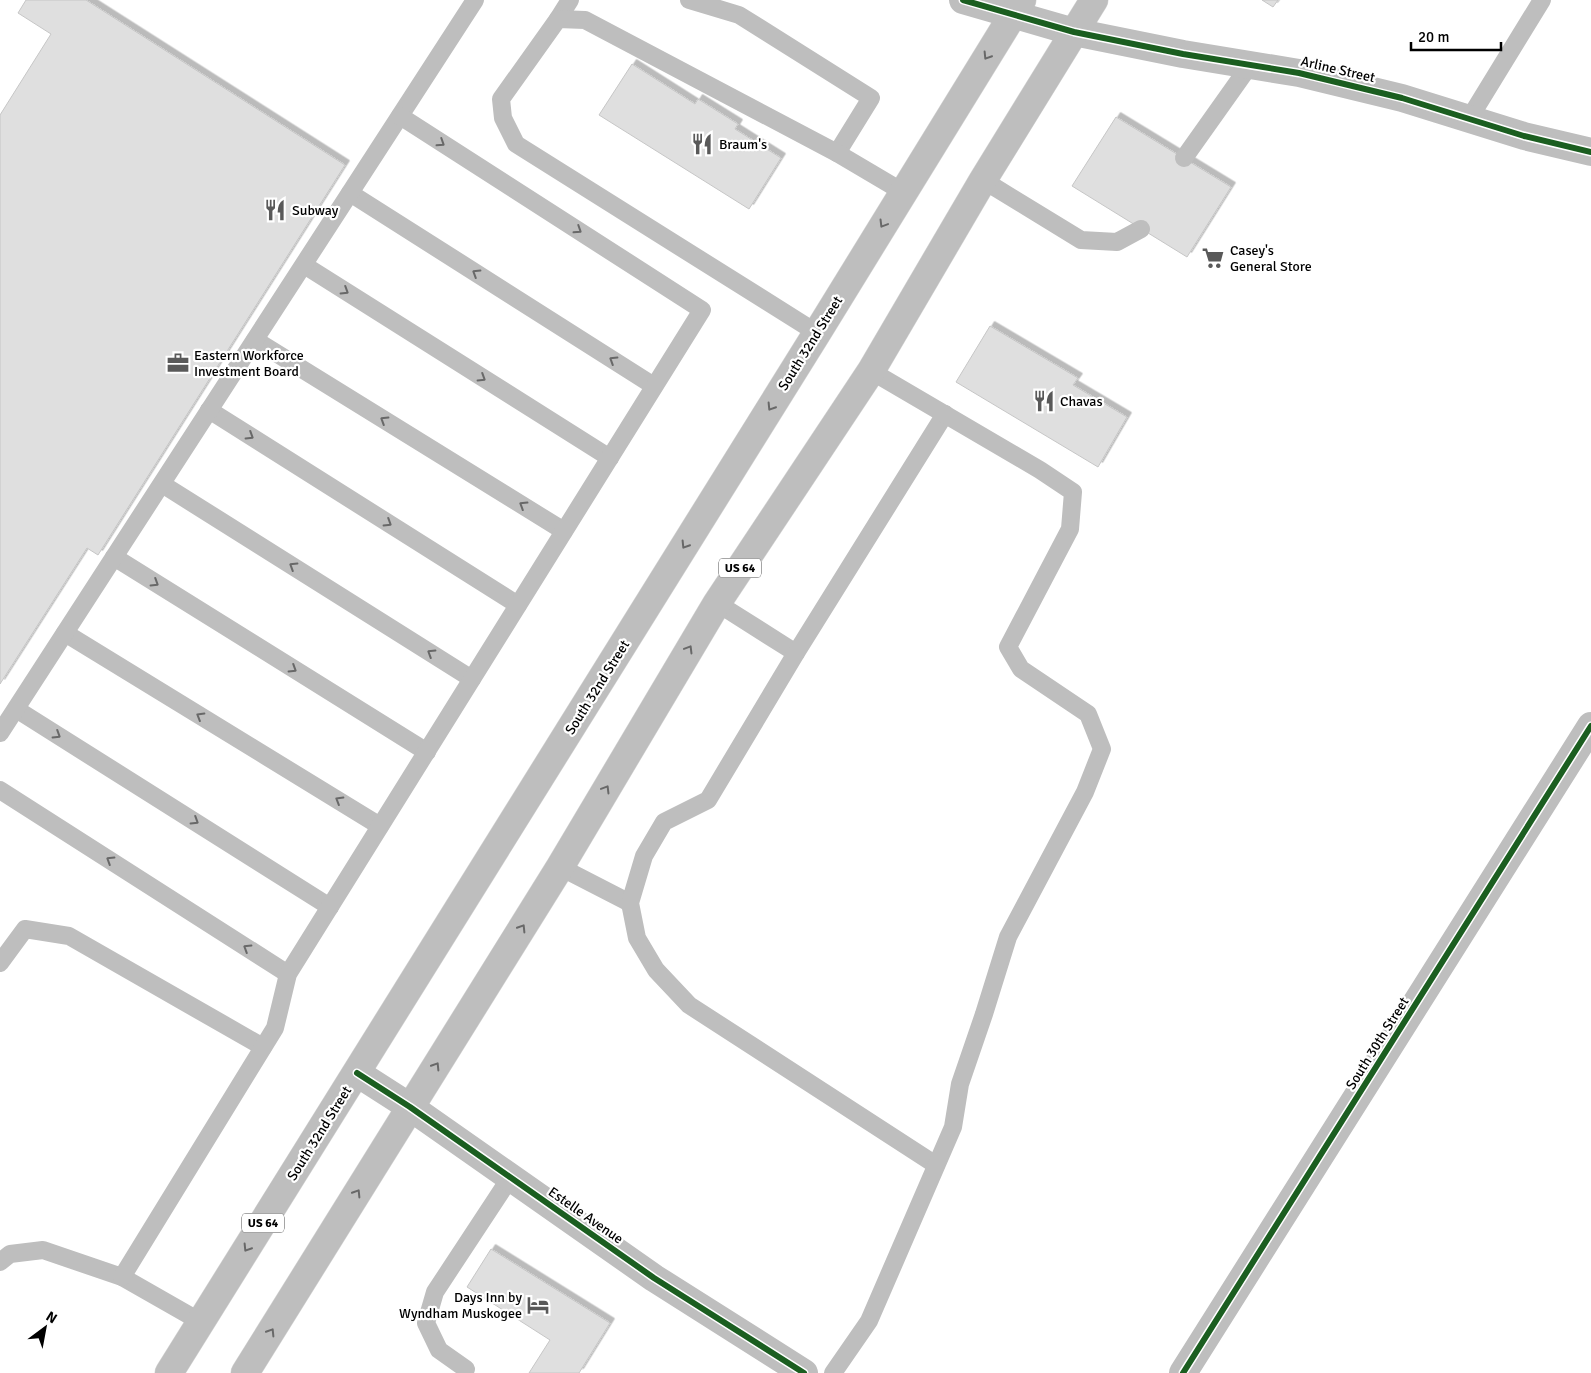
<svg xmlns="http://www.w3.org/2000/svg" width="1591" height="1373" font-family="Signika,sans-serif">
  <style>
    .building { fill: #dfdfdf; stroke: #c6c6c6; filter: url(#shadow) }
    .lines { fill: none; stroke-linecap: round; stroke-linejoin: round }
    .trunk-casing { stroke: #dbdbdb; stroke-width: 29 }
    .service { stroke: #bebebe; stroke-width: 18 }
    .minor { stroke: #bebebe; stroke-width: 28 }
    .tertiary { stroke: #bebebe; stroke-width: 28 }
    .trunk { stroke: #bebebe; stroke-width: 28 }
    .cycleway-casing { stroke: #fff; stroke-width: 9 }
    .cycleway { stroke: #1b5e20; stroke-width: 6 }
    .oneway { stroke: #686868 }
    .labels { text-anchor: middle; stroke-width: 4.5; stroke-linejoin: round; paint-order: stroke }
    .shield { fill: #fff; stroke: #4c4c4c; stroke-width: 1 }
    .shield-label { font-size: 12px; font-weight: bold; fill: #000 }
    .street-label { font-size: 14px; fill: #000; stroke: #fff }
    .poi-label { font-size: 14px; fill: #000; stroke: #fff; text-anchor: start }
  </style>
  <defs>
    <filter id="shadow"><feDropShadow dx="4.5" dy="-4.5" stdDeviation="0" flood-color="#0004"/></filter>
  </defs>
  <rect width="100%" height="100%" fill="#fff"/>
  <g class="building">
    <path d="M26,0H86L345,165L98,555L87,548L0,684V115L51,34L18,13Z"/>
    <path d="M1262,0H1278L1273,7Z"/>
    <path d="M632,64L695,104L698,99L738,124L735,129L781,158L749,209L599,115Z"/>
    <path d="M1116,117L1231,187L1187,257L1072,186Z"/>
    <path d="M990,326L1078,378L1073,385L1127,417L1098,467L956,382Z"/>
    <path d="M491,1249L610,1323L579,1373H529L550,1340L467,1287Z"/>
  </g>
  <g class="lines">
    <g class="trunk-casing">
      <g id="trunk">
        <path d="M169,1373L817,333L1022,0"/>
        <path d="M245,1373L560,867L717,603L871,371L983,180L1094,0"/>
      </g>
    </g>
    <g class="service">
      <path d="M689,0L739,15L871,98L837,153"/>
      <path d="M558,19L570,0"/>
      <path d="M1469,119L1542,0"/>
      <path d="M1184,158L1250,65"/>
      <path d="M983,180L1081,240L1117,242L1141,229"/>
      <path d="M350,193L654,386"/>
      <path d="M304,265L610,458"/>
      <path d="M817,333L516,144L503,118L501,99L558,19L585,20L837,153L903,192"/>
      <path d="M255,340L564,531"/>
      <path d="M209,410L518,605"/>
      <path d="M162,484L472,679"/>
      <path d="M114,557L427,752"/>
      <path d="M717,603L796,653"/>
      <path d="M65,633L380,826"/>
      <path d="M16,709L330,907"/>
      <path d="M0,733L475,0"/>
      <path d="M0,790L288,974"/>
      <path d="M560,867L630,903"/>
      <path d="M0,963L25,929L69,936L263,1047"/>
      <path d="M936,1165L689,1005L656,970L637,938L630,903L644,856L664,822L708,800L796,653L945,414"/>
      <path d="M0,1262L10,1254L43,1250L122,1277L201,1322"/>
      <path d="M122,1277L275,1028L288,974L702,310L400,116"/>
      <path d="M466,1369L439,1350L426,1323L435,1292L510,1178"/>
      <path d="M833,1373L869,1321L953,1127L960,1084L984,1014L1008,937L1085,792L1102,749L1088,714L1021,669L1008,647L1070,529L1073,492L1040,470L871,371"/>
    </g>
    <g class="minor">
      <path d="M1074,32L1183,54L1299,73L1402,98L1524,136L1591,152"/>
      <path d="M357,1073L410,1107L654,1278L804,1373"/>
      <path d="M1183,1373L1591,726"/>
    </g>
    <path class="tertiary" d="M963,0L1074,32"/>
    <use href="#trunk" class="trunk"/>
    <g class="cycleway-casing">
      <g id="cycleway">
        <path d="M963,0L1074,32L1183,54L1299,73L1402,98L1524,136L1591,152"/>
        <path d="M357,1073L410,1107L654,1278L804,1373"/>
        <path d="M1183,1373L1591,726"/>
      </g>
    </g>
    <use href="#cycleway" class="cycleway"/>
  </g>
  <defs><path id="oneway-chevron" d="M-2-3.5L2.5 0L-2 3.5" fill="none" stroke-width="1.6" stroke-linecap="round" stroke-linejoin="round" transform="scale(1.25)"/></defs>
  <g class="oneway">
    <use href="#oneway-chevron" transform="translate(987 56) rotate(122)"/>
    <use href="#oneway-chevron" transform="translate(441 143) rotate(33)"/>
    <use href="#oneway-chevron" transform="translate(883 224) rotate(121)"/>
    <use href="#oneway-chevron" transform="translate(578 230) rotate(33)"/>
    <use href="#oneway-chevron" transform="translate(476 273) rotate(-148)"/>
    <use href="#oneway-chevron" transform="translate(345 291) rotate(32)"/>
    <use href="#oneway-chevron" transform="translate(613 360) rotate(-148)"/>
    <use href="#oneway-chevron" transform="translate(482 378) rotate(32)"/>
    <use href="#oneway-chevron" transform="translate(771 407) rotate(122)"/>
    <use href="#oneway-chevron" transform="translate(384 420) rotate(-148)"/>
    <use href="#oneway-chevron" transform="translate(250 436) rotate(32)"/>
    <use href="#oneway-chevron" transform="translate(523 505) rotate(-148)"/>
    <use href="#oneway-chevron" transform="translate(388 523) rotate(32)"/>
    <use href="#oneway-chevron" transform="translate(685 545) rotate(122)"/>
    <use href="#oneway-chevron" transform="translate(293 566) rotate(-148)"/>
    <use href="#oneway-chevron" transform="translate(155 583) rotate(32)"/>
    <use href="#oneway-chevron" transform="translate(689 649) rotate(-59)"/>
    <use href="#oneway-chevron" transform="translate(431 653) rotate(-148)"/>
    <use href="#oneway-chevron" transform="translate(293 669) rotate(32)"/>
    <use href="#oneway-chevron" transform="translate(200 716) rotate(-149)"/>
    <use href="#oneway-chevron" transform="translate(57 735) rotate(32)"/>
    <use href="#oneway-chevron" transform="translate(606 789) rotate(-59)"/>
    <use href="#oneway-chevron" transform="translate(339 800) rotate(-149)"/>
    <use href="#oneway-chevron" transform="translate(195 821) rotate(32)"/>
    <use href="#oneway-chevron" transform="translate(110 860) rotate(-148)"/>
    <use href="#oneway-chevron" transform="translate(522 928) rotate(-58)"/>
    <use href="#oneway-chevron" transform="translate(247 948) rotate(-148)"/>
    <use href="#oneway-chevron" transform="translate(436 1066) rotate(-58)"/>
    <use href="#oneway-chevron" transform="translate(357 1193) rotate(-58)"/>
    <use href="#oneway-chevron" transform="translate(247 1248) rotate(122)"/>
    <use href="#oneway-chevron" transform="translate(271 1332) rotate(-58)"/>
  </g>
  <defs>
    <g id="restaurant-bare" transform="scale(1.725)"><path d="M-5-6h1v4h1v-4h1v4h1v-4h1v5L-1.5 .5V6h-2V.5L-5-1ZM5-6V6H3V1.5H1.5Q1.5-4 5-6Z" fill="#595959" stroke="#fff" stroke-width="2.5" paint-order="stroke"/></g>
    <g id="supermarket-bare" transform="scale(1.725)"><path d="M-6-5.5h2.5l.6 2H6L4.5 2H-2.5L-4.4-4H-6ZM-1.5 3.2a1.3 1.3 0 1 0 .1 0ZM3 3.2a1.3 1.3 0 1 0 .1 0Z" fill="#595959" stroke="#fff" stroke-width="2.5" paint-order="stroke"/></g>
    <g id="office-bare" transform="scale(1.725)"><path d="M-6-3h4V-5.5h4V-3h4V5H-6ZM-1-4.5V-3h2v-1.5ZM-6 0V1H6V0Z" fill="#595959" stroke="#fff" stroke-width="2.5" paint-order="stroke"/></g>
    <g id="hotel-bare" transform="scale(1.725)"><path d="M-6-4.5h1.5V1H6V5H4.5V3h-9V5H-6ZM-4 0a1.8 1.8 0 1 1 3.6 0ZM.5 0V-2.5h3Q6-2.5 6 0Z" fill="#595959" stroke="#fff" stroke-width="2.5" paint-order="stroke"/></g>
  </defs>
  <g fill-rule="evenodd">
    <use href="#restaurant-bare" x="702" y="144"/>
    <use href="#restaurant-bare" x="275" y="210"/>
    <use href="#supermarket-bare" x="1213" y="258"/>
    <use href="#office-bare" x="178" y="363"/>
    <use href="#restaurant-bare" x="1044" y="401"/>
    <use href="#hotel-bare" x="538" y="1305"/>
  </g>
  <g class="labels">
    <g class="shield">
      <rect x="719" y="558.5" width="42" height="19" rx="4"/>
      <rect x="242" y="1213.5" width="42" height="19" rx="4"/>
    </g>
    <g class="shield-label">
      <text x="740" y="572">US 64</text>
      <text x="263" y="1227">US 64</text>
    </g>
    <g class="street-label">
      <text transform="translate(1338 69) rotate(13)" y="5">Arline Street</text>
      <text transform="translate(810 343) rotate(-58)" y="5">South 32nd Street</text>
      <text transform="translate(597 687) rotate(-58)" y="5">South 32nd Street</text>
      <text transform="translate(1377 1043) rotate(-58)" y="5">South 30th Street</text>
      <text transform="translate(319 1133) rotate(-58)" y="5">South 32nd Street</text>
      <text transform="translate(586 1215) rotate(35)" y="5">Estelle Avenue</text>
    </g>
    <g class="poi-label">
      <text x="719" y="149">Braum's</text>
      <text x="292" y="215">Subway</text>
      <text x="1230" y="255">Casey's<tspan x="1230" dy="16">General Store</tspan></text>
      <text x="194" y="360">Eastern Workforce<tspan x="194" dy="16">Investment Board</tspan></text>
      <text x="1060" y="406">Chavas</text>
      <text x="522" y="1302" text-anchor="end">Days Inn by<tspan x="522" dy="16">Wyndham Muskogee</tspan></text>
    </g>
  </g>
  <g transform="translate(45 1328) rotate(32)" stroke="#ffffff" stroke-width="4" paint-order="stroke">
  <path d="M0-4L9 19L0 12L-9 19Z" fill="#000000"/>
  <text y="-8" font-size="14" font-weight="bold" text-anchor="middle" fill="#000000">N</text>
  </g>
  <path d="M1411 42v8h90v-8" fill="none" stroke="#000000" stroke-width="2.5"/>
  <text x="1418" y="42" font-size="15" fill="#000000" stroke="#ffffff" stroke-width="4" paint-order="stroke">20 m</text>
</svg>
